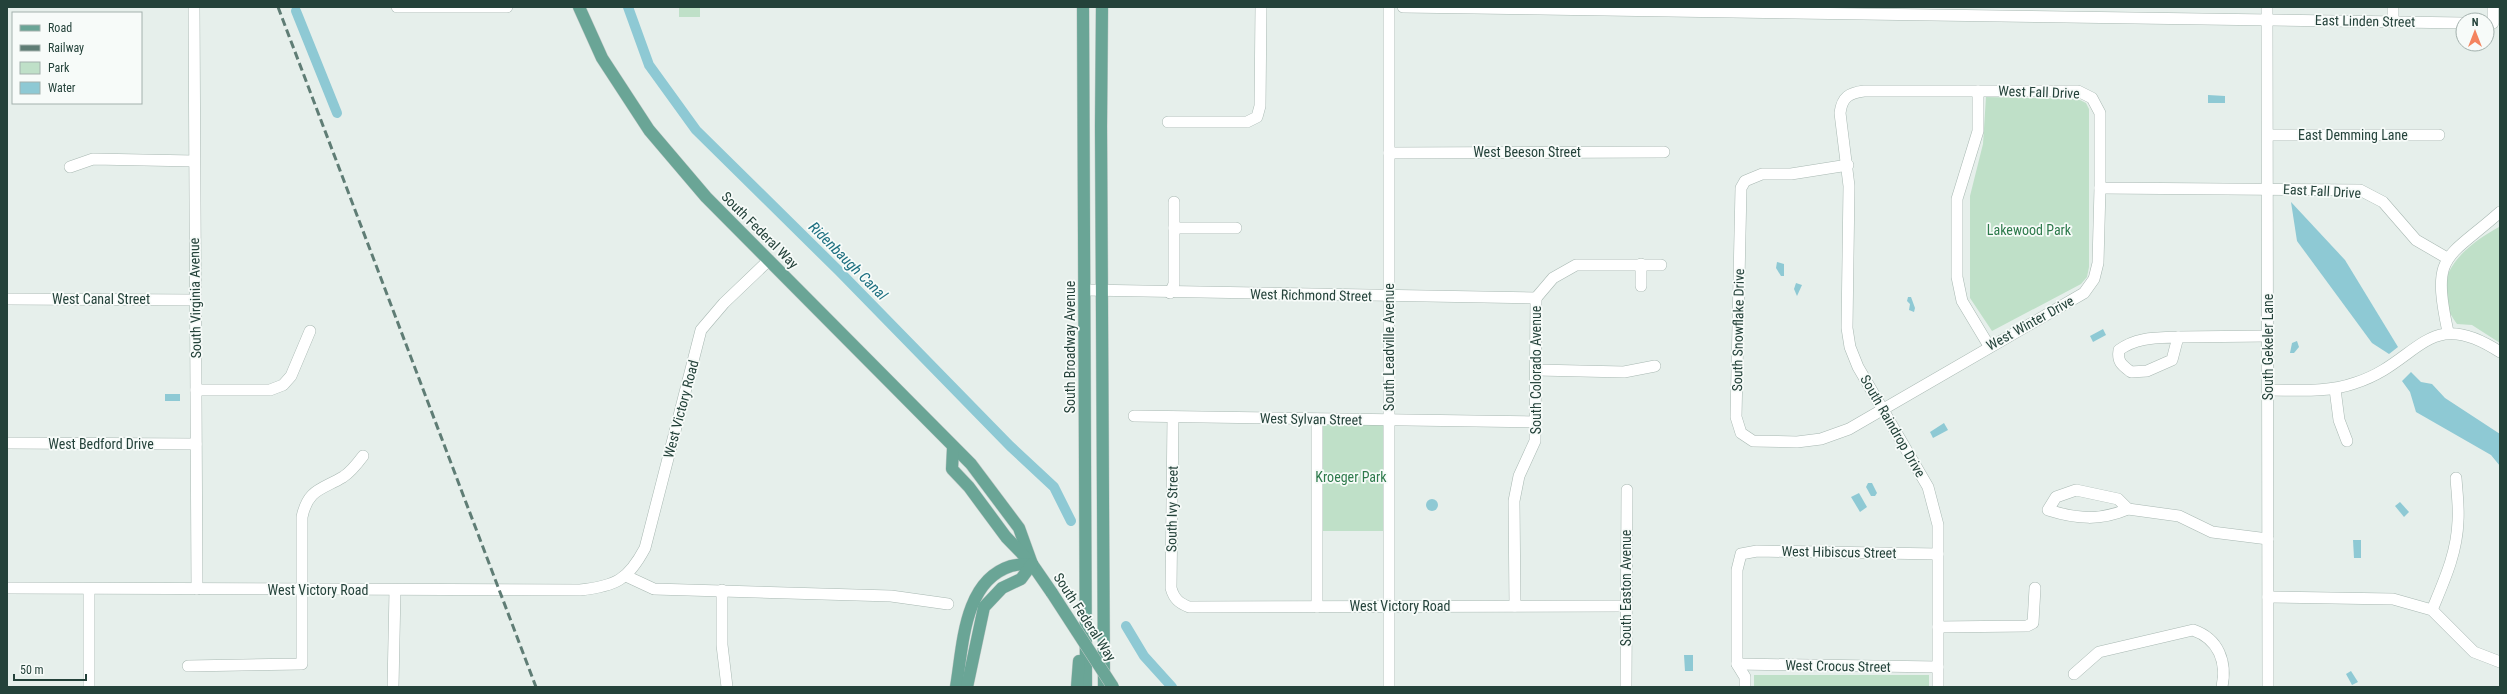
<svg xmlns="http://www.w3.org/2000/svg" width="2507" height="694" font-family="'Roboto Condensed',sans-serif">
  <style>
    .green { fill: #bfe0c8 }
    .water { fill: #8ec9d4 }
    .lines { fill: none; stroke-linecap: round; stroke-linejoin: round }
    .canal { stroke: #8ec9d4; stroke-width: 10 }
    .minor-casing { stroke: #a8b8b2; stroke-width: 12 }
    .major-casing { stroke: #c2cac8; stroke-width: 13 }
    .minor { stroke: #fff; stroke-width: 11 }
    .major { stroke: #6aa596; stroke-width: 12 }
    .rail { stroke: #5f7d75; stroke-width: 3; stroke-dasharray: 8 4; stroke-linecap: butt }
    .major-bridge-casing { stroke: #c2cac8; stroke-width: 13; stroke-linecap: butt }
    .major-bridge { stroke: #6aa596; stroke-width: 12 }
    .labels { text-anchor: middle; stroke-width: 3.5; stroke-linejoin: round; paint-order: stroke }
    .street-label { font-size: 14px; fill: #24423a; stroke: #f7fbf9 }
    .park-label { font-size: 14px; fill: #2d7a4b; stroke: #f7fbf9 }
    .water-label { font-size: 15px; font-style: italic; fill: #1c6f80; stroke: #f7fbf9 }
  </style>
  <rect width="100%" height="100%" fill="#e6efeb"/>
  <g class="green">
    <rect x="679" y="7" width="21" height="10"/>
    <path d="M1986,97L2078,99L2086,103L2089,109V267L2087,277L2081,284L1992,331L1970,298V196L1983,144Z"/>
    <path d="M2499,227L2500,228V343L2472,325L2457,324C2424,281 2462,247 2499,227Z"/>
    <path d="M1320,423H1384L1383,531H1319Z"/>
    <rect x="1754" y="675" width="175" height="12"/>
  </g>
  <g class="water">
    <path d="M2208,95L2225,96V103H2208Z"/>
    <path d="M2291,202L2345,260L2398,347L2389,354L2372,343L2297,241Z"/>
    <path d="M1777,262L1784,264V276H1781L1776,268Z"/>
    <path d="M1796,283L1802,285L1797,296L1794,289Z"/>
    <path d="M1908,297H1911L1915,308L1914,312L1909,310L1910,304L1907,301Z"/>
    <path d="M2103,329L2106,335L2093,342L2090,336Z"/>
    <path d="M2297,341L2299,347L2294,353H2290L2292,343Z"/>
    <path d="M2411,372L2421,382L2432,384L2445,398L2500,434V466L2491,455L2416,412L2410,392L2402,381Z"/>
    <rect x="165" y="394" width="15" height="7"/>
    <path d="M1944,423L1948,430L1933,438L1930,432Z"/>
    <path d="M1868,483H1872L1877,493L1875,496H1871L1866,487Z"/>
    <path d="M1859,493L1867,507L1860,512L1851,497Z"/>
    <circle cx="1432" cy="505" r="6"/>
    <path d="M2400,502L2409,512L2404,517L2395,506Z"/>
    <path d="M2353,540H2361V558H2354Z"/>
    <path d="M1684,655H1693V671H1685Z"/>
    <path d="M2351,671L2358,682L2352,685L2346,674Z"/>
  </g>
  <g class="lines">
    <g class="canal">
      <path d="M628,7L649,65L696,130L839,271L1010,446L1054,487L1071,521"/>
      <path d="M296,11L337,113"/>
      <path d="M1126,626L1144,656L1172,687"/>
    </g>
    <g class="minor-casing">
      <g id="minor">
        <path d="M194,7L197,589"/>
        <path d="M397,7H507"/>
        <path d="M1403,7L2463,23"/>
        <path d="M2267,7L2268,687"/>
        <path d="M2393,7V22"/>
        <path d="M2493,23V7"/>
        <path d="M1978,91V131L1957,199V277L1962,301L1989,346"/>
        <path d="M1168,122H1247L1257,117L1260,106L1261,7"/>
        <path d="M2268,135H2439"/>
        <path d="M1389,153L1664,152"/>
        <path d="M1848,165L1791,174H1762L1745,181L1741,188L1736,417L1741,433L1753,441L1797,442L1821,439L1849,429L2084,293L2094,279L2098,263L2100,188"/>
        <path d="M70,167L93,159L194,161"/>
        <path d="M1174,228H1236"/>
        <path d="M1641,286V264"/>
        <path d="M1086,290L1536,298"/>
        <path d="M1170,293L1174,284V202"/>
        <path d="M1536,298L1553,278L1576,265H1661"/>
        <path d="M7,299L195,300"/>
        <path d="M2448,332C2431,252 2446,260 2500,212"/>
        <path d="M2178,337L2172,360L2147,371L2131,372C2122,365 2117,362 2119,350C2137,337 2156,338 2178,337Z"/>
        <path d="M2178,337L2268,336"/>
        <path d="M1537,370L1624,372L1655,366"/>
        <path d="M2335,389L2339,420L2347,441"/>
        <path d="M196,390H270L283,385L291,376L310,331"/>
        <path d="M2268,390C2297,390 2327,393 2355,383C2419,363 2427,304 2500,352"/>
        <path d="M1134,416L1536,422"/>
        <path d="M1173,417L1171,588C1174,599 1179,603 1189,607L1626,606"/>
        <path d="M1317,419V607"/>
        <path d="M7,443L196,444"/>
        <path d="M2076,490L2118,499L2128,509C2100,521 2077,519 2048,510L2056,497Z"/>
        <path d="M2128,509L2179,516L2212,532L2268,539"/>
        <path d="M626,576L654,589L891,596L948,604"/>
        <path d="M7,588L580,590C616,586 628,580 645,548L701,330L724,303L769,260"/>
        <path d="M722,590V645L727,687"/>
        <path d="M2268,597L2393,599L2432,610L2474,652L2500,662"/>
        <path d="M1515,606L1514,501L1519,476L1535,441L1536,298"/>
        <path d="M2432,610C2444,581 2457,553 2458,521C2459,507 2457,493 2456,478"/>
        <path d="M1938,627L2027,626L2033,623L2035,588"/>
        <path d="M1737,664L1938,667"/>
        <path d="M188,666L302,664V517C308,489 321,490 343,477C351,472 357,464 363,456"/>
        <path d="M2074,674L2099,652L2193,630C2219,639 2227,662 2222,687"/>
        <path d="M89,687V589"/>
        <path d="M393,687L395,590"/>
        <path d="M1389,687V7"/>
        <path d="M1626,687L1627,490"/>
        <path d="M1745,687V677L1737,664V570L1741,554L1757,551L1938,554"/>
        <path d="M1938,687V525L1928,487L1858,367L1850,347L1847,328L1849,186L1840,113C1842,97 1849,93 1864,91H2078L2092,98L2100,113V188L2360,190L2383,202L2416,240L2447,258"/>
      </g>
    </g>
    <g class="major-casing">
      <g id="major">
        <path d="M579,7L602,58L649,130L706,197L971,464L1019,528L1032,564"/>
        <path d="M1083,7L1086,687"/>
        <path d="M1102,7L1101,126L1104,687"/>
        <path d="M953,448L952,469L969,487L1006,537L1032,564L1052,593"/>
        <path d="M956,687C963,647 963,581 1011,566C1018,564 1026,564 1032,564"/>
        <path d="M967,687L984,607L1002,588L1021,579L1032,564"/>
        <path d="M1077,687L1079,661"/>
      </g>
    </g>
    <use href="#minor" class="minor"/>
    <use href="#major" class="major"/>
    <path class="rail" d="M278,7L536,687"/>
    <g class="major-bridge-casing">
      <path id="major-bridge" d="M1052,593L1113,687"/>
    </g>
    <use href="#major-bridge" class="major-bridge"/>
  </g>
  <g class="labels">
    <g class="street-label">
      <text transform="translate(2365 21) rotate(1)" y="5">East Linden Street</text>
      <text transform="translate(2039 92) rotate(2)" y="5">West Fall Drive</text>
      <text x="2353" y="140">East Demming Lane</text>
      <text x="1527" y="157">West Beeson Street</text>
      <text transform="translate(2322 191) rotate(3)" y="5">East Fall Drive</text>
      <text transform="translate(760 230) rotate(45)" y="5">South Federal Way</text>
      <text transform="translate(1311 295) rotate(1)" y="5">West Richmond Street</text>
      <text transform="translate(195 298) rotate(-91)" y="5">South Virginia Avenue</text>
      <text x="101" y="304">West Canal Street</text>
      <text transform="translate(2030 323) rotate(-29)" y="5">West Winter Drive</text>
      <text transform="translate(1738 330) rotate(-89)" y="5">South Snowflake Drive</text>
      <text transform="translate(1070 347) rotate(-90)" y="5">South Broadway Avenue</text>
      <text transform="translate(1389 347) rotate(-90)" y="5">South Leadville Avenue</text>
      <text transform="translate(2268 347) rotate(-90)" y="5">South Gekeler Lane</text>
      <text transform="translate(1536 370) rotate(-90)" y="5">South Colorado Avenue</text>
      <text transform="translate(681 409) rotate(-75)" y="5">West Victory Road</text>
      <text transform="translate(1311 419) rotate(1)" y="5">West Sylvan Street</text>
      <text transform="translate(1893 426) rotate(60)" y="5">South Raindrop Drive</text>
      <text x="101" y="449">West Bedford Drive</text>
      <text transform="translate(1172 509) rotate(-89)" y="5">South Ivy Street</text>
      <text transform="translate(1839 552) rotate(1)" y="5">West Hibiscus Street</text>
      <text transform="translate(1626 588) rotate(-90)" y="5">South Easton Avenue</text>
      <text x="318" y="595">West Victory Road</text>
      <text x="1400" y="611">West Victory Road</text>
      <text transform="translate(1085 617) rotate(57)" y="5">South Federal Way</text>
      <text transform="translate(1838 666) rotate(1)" y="5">West Crocus Street</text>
    </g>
    <g class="park-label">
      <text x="2029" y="235">Lakewood Park</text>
      <text x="1351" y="482">Kroeger Park</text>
    </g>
    <g class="water-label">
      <text transform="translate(848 261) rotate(45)" y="5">Ridenbaugh Canal</text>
    </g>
  </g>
  <rect width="2507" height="694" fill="none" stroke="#24423a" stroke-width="16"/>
  <rect x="12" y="12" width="130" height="92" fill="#f7fbf9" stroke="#a3b1ad"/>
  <rect x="20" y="25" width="20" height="6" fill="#6aa596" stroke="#a3b1ad"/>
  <text x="48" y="32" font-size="12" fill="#24423a">Road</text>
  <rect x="20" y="45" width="20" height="6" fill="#5f7d75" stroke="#a3b1ad"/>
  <text x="48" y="52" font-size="12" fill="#24423a">Railway</text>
  <rect x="20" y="62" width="20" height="12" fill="#bfe0c8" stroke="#a3b1ad"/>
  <text x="48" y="72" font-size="12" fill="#24423a">Park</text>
  <rect x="20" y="82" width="20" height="12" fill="#8ec9d4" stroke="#a3b1ad"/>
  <text x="48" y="92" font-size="12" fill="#24423a">Water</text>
  <g transform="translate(2475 32)"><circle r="19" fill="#f7fbf9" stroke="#a3b1ad"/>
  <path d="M0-3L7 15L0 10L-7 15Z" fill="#f4845f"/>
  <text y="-6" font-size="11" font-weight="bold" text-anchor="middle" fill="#24423a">N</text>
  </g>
  <path d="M14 674v6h72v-6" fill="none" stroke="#24423a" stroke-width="2"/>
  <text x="20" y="674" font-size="12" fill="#24423a" stroke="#f7fbf9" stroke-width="3" paint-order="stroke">50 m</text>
</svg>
